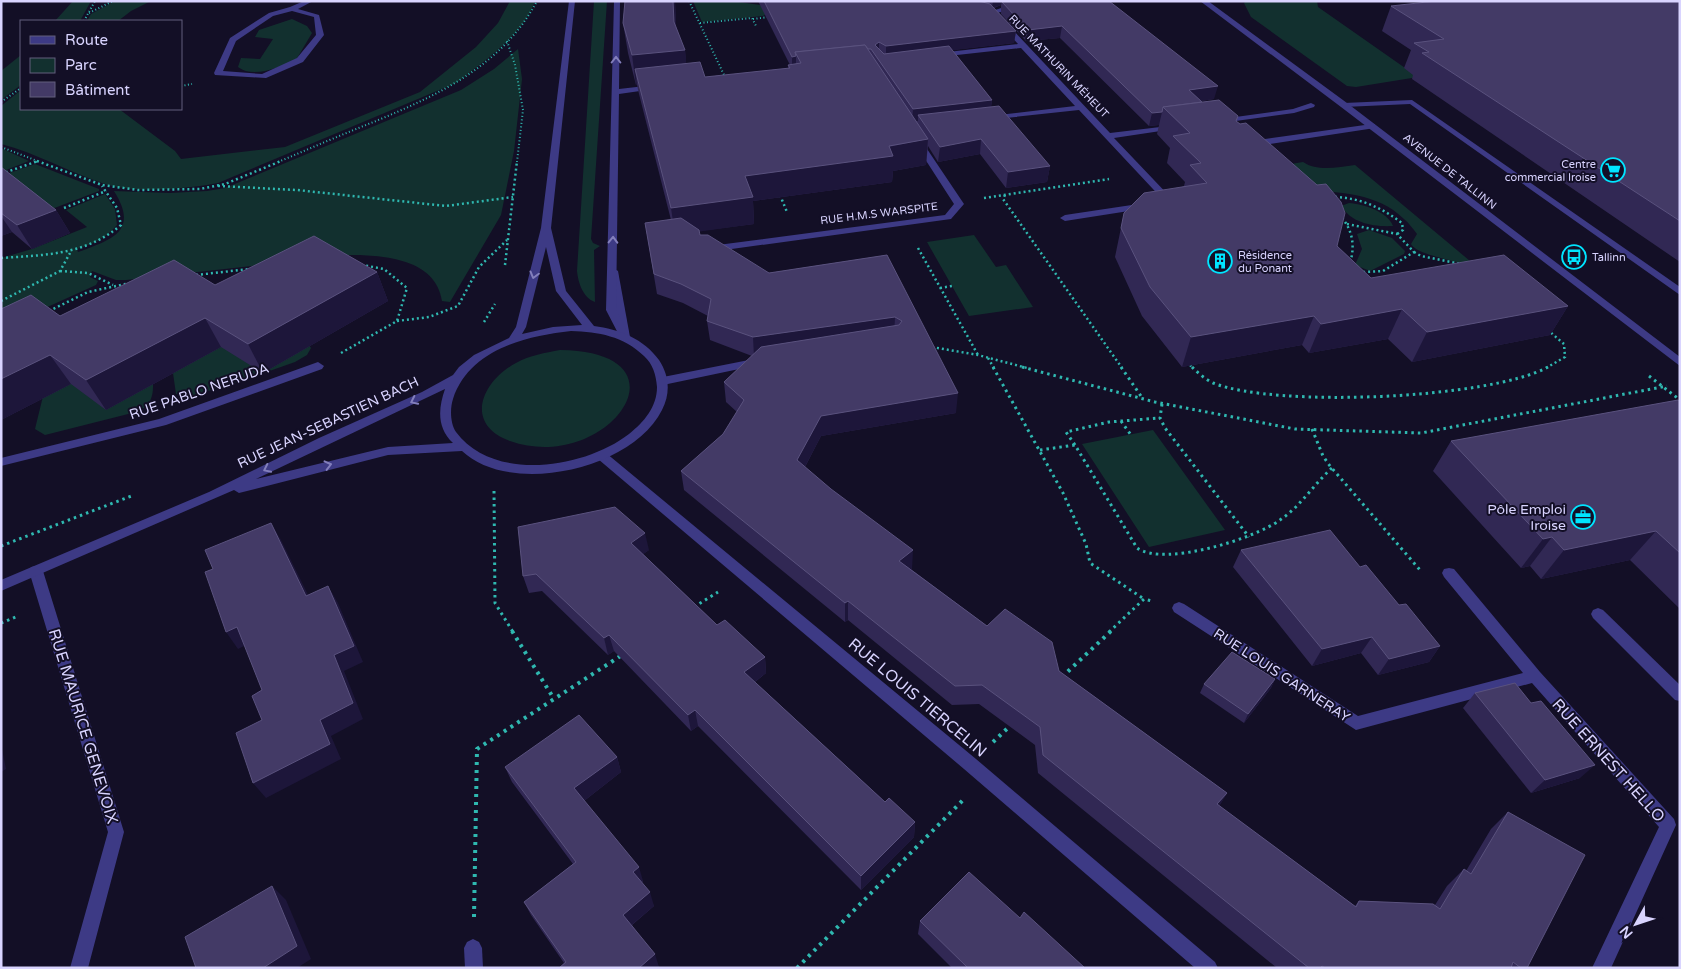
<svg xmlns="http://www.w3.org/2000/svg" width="1681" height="969" font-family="'Varela Round',sans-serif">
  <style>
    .green { fill: #12302f }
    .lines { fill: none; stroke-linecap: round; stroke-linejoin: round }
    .path-far3 { stroke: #2fb8b0; stroke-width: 2; stroke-dasharray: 1 2.5; stroke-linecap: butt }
    .path-far2 { stroke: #2fb8b0; stroke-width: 2.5; stroke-dasharray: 2 3; stroke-linecap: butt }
    .path-far1 { stroke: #2fb8b0; stroke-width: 3; stroke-dasharray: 2.5 4; stroke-linecap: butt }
    .path { stroke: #2fb8b0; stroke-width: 4; stroke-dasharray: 3 5; stroke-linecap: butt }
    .service { fill: #3d3a85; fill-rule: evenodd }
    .minor { fill: #3d3a85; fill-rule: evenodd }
    .tertiary { fill: #3d3a85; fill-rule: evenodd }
    .wall { fill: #312854 }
    .shaded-wall { fill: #1d163a }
    .building { fill: #433a66; stroke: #5a527e }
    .oneway { stroke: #837fbc }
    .labels { text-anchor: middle; stroke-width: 4; stroke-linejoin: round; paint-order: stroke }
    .far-street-label { font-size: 11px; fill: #d9d4ff; stroke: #130f26 }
    .far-poi-label { font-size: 11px; fill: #d9d4ff; stroke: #130f26; text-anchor: start }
    .street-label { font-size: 14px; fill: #d9d4ff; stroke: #130f26 }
    .poi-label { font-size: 14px; fill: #d9d4ff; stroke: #130f26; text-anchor: end }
    .near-street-label { font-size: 16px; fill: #d9d4ff; stroke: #130f26 }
  </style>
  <rect width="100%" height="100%" fill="#130f26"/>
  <g class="green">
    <path d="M73,1H91L80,21H55Z"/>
    <path d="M115,1H151L131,11L118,21H87L91,14Z"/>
    <path d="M510,1H535C522,36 484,61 456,83L218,183C187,189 133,194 102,183C69,172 36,153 1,144V106L21,90V109H119L175,151L181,159L285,147L420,92L476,47L498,23Z"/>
    <path d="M594,1H607L591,239L593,243L600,246L594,250L595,302C583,298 578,282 577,271Z"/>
    <path d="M693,1H732L760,5L768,13L763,16L702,22Z"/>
    <path d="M1246,1H1317L1318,7L1418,77L1356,87L1347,86L1251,17L1244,3Z"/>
    <path d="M292,19L307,26L312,33L296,60C280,67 253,79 238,67L241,58L260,59L273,39L255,37L259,30Z"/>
    <path d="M518,49L522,79L514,151L501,215L450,302L442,301C436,259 384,255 350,255L126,280H116L92,271L90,277L98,281L96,285L1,328V258L32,249L87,227L66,210L105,194L115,209L117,225C106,238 93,244 77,249L78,252C113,239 139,231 114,191L170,193L207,191L225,188L461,90L494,69Z"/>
    <path d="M21,55V85L1,100V71Z"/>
    <path d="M1,148L29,161L1,172Z"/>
    <path d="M1303,162C1318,172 1338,167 1355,165L1476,266C1463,263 1416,255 1411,244L1417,234C1413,229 1409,223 1404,219C1378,193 1339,192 1305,190L1291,164Z"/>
    <path d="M35,164L99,189V191L44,212L1,176Z"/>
    <path d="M1349,203C1363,204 1387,211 1393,226C1372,227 1352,223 1341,206Z"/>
    <path d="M1369,230L1392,238L1405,251L1404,254L1370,271L1355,265L1362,249L1357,234Z"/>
    <path d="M974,235L996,267L1006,265L1033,307L969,316L927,242Z"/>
    <path d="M237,331L309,345L311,348L307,355L295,362L250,378L192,396L176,394L173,373Z"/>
    <path d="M560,350C697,352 606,475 510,441C463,424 482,381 516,363C530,355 545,353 560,350Z"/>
    <path d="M153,374C153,391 155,401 140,411L45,435L35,429L45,388L39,383Z"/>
    <path d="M1153,430L1225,530L1149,547L1082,444Z"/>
  </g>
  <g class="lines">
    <g class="path-far3">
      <path d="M689,1L725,77"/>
      <path d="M89,13L113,1"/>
      <path d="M753,19L769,17"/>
      <path d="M84,21L95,1"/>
      <path d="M700,23L752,18L756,26"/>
      <path d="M507,41L515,65L523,110L517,162"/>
      <path d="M181,86L192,84"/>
      <path d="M1,102L21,88"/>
      <path d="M1,147L40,162"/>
      <path d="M36,162L38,161"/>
      <path d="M278,162C311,148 343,134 376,121C440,94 503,65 537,1"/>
    </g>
    <g class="path-far2">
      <path d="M37,161L102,185L138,190L200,189L225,184L281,161"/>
      <path d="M1,174L38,161"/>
      <path d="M218,186L297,190L446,206L513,197"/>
      <path d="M780,195L787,212"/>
      <path d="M1005,195L1003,199L1122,368"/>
      <path d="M1335,197C1361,198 1382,208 1402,223L1403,230L1397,234"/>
      <path d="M984,198L1109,179"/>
      <path d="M64,208L106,191"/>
      <path d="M1342,218C1353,231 1355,247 1350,263"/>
      <path d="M1347,224L1397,234L1414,252L1383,271L1363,272"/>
      <path d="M918,248L978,355"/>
      <path d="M1414,252L1421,256L1461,264"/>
      <path d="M1,258C45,255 86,255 121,225L117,208L102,186"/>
      <path d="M505,265L517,161"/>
      <path d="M60,271L88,273L113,285"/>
      <path d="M196,275L249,269"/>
      <path d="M940,288L952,286"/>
      <path d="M1,301L60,271L70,253"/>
      <path d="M49,311L88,292L130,283"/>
      <path d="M397,321L429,317L458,306L479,267L507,240"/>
      <path d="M484,322L495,304"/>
      <path d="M932,347L978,355L1027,368"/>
      <path d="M341,353L397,321L407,288L384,269L362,265"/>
      <path d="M988,358L994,368"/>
      <path d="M1190,365L1193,368"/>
      <path d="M1546,368L1565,357L1564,344L1549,331"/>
    </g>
    <g class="path-far1">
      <path d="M993,367L1063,493L1086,544L1090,563L1144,599"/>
      <path d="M1022,367L1155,402L1295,429L1421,433L1667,386"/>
      <path d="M1121,367L1143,399"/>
      <path d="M1192,367C1198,373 1205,379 1213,383C1276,408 1489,399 1548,367"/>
      <path d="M1649,376L1680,400"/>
      <path d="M1162,404L1160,418L1165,428L1249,537"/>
      <path d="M1121,421L1131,435"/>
      <path d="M1312,429L1323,456L1330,466L1420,570"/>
      <path d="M1075,445L1066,432L1109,422L1160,418"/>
      <path d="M1040,450L1075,445L1137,548C1164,567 1254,539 1280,520C1300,507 1314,484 1332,468"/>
      <path d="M494,491L495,603L513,632"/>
      <path d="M1,546L134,495"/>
      <path d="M694,607L718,592"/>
      <path d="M1,623L18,616"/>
      <path d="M1109,632L1144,599L1152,601"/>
    </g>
    <g class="path">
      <path d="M512,631L554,699"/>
      <path d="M1062,677L1111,631"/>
      <path d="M993,742L1012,724"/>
      <path d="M474,917L477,749L622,655"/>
      <path d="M797,968L964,799"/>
    </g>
    <g class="service">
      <path d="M1412,100L1680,287V295L1410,104L1344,107L1340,105L1344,103Z"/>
      <path d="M613,268L618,271L630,337L625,340L620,337L608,271Z"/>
      <path d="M1598,608L1603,610L1680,685V701L1675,700L1593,618L1591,614L1593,610Z"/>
    </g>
    <g class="minor">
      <path d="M304,1H313L298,9L319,15L324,35L303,62L266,78L215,75L214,73L230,38L269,13L290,7ZM292,11L314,17L316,35L297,58L262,74L223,71L236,41L273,16Z"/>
      <path d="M614,1H620L619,89L654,85L658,87L654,89L619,94L616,310L630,337L625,340L620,337L606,310Z"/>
      <path d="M1023,1H1043L997,13L1110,133L1177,125L1178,127L1174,129L1114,138L1173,200V204H1167L1079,110L987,120V116H990L1075,106L1021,48L939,57L935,55L939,53L1018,44L989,12Z"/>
      <path d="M1311,103L1315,105L1314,107L1294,113L1221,123L1217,121L1221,119L1293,109Z"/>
      <path d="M1372,124H1375V128L1251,147L1247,144L1251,141Z"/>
      <path d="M918,139L921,140L964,204L951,219L710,252L705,249L710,246L945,215L954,204L914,142Z"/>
      <path d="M1145,203L1148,204V208L1065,221L1060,218L1065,215Z"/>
      <path d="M759,358L763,360L765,362L763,364L663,385L657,381L663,377Z"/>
      <path d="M318,362L324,366L322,369L166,425L1,466V458L159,419Z"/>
      <path d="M602,452L606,453L976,759L1215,962L1218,968H1195L964,769L598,459L596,456L598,453Z"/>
      <path d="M36,566L41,567L43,571L124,832L88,968H70L108,832L29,571L31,567Z"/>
      <path d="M1449,568L1454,569L1540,672L1674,819L1676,825L1611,968H1592L1659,827L1532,683L1356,730L1174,612L1172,608L1174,604L1179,602L1184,604L1358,716L1523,673L1444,577L1442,573L1444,569Z"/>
      <path d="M473,939L479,942L482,948L483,968H465L464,948L467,942Z"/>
    </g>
    <g class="tertiary">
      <path d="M569,1H575L551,228L566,291L594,326C619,329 644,339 659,360C669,375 671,393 662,410C633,469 511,497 462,451L388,455L239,493L234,490L1,591V580L209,492L319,438L422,392L453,375L459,367L474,355L509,338L516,327L541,228ZM546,247L556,291L582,325L553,327L522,334L526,327ZM571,331C599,332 623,336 644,356C653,364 656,375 657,387C657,407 644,422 629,434C585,468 494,483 456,432C450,423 450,408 453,399C469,350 525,336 571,331ZM445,389C438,409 437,428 453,443L388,447L256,479Z"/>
      <path d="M1200,1H1208L1347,103L1680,357V366L1341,107Z"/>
    </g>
  </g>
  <g class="wall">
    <path d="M625,1H675L676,28L685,50L686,64L705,77L788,69V65H790L758,1H1109L1214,99L1201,101L1236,121L1337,246L1371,278L1568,306L1550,335L1412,362L1388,339L1309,353L1302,345L1182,367L1142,316L1115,257L1124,213L1184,186L1185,182L1167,163L1170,148L1157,134L1159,125L1149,126L1060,38L1026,41L1001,14V5L994,8L1016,31L1014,43L952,50L992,100L991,107L1050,166L1047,182L1006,188L980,154L938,162L928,146L926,165L893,171L892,182L753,201L754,224L699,231L700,235L769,273L887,255L956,413L821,436L805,467L912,570L987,626L1059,671L1227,793L1219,806L1355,906L1359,901L1435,905L1447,886L1464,869L1466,871L1491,829L1508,812L1527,968H1277L1038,773L1035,745L979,704L952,705L848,620L845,622L684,490L681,471L723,434L737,412L726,402L724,382L752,356L710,340L707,321L708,316L683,303L657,294L645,223L671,220L639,94L637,85H636L628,53L623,23Z"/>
    <path d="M1680,1V262L1412,79L1413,75L1404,68L1411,50L1382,31L1391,6Z"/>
    <path d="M1,167L56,210L70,233L32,249L12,232L1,236Z"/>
    <path d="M377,272L388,301L263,373L221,347L106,410L71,384L1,420L60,316L215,285Z"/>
    <path d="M1680,401V609L1630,560L1541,579L1530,566L1521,568L1433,471L1451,441Z"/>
    <path d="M649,550L643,554L717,625L765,657L766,673L755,682L885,802L915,822L914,837L861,890L698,726L691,731L614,651L608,655L542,591L529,593L523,576Z"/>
    <path d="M1241,550L1360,567L1440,646L1429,662L1378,675L1361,653L1312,666L1233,567Z"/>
    <path d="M1275,679L1271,688L1244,723L1200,693L1204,684Z"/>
    <path d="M1475,693L1531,703L1580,778L1531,793L1463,708Z"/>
    <path d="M617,757L621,772L584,801L643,881L642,883L654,906L632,925L659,967L658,968H559L564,963L531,915L524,902L573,864L512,782L505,767Z"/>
    <path d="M1020,918L1085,968H952L918,934L920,921Z"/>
  </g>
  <g class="shaded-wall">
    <path d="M673,1H675L677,50H685L688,80L635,69L637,85H636L632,55L674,22Z"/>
    <path d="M993,1H1015L1002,2L1001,5L992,8Z"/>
    <path d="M1062,26L1060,38L1026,41L1028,30Z"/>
    <path d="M1016,31L1014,43L886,58V46Z"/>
    <path d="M879,42V54L875,45Z"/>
    <path d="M796,56V69H792V57Z"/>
    <path d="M1218,86L1214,99L1186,103L1189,90Z"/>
    <path d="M992,100L990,113L918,115V121L912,122L913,109Z"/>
    <path d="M1162,112L1159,125L1149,126L1152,113Z"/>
    <path d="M928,139L926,165L893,171L892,182L753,201L754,224L675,235L671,208L745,176Z"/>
    <path d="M981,139L980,154L938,162L940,147Z"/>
    <path d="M1050,166L1047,182L1006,188L1008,172Z"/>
    <path d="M56,210L70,233L32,249L17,225Z"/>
    <path d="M1,216L12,232L1,236Z"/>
    <path d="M377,272L388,301L263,373L248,344Z"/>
    <path d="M1568,306L1550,335L1412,362L1427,332Z"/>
    <path d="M1402,309L1388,339L1309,353L1321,324Z"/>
    <path d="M1314,316L1302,345L1182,367L1191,337Z"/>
    <path d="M895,317L894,336L754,357L753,337Z"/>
    <path d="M205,318L221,347L106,410L86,380Z"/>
    <path d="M50,355L71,384L1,420V379Z"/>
    <path d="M958,393L956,413L821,436L798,480L797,460L821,416Z"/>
    <path d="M271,523L281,540L317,613L306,596Z"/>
    <path d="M1656,531L1630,560L1541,579L1564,550Z"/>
    <path d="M645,533L649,550L635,560L631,543Z"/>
    <path d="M1552,537L1530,566L1521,568L1543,539Z"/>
    <path d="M913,550L912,570L899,561Z"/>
    <path d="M328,586L338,603L363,662L344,671L363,719L331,736L341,759L266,798L253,783L320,720L334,655Z"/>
    <path d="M848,601V620L845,622V603Z"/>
    <path d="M237,627L248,644L238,649L226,632Z"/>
    <path d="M609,635L614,651L608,655L604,638Z"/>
    <path d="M1372,637L1361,653L1312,666L1322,649Z"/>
    <path d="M1440,646L1429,662L1378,675L1389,659Z"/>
    <path d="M765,657L766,673L746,689L744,672Z"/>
    <path d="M1275,679L1271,688L1244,723L1248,714Z"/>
    <path d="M695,710L698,726L691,731L688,715Z"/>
    <path d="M1,744L6,769L1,772Z"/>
    <path d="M617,757L621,772L580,804L574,788Z"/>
    <path d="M1595,765L1580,778L1531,793L1545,780Z"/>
    <path d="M1227,793L1217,810V804Z"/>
    <path d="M915,822L914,837L861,890V876Z"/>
    <path d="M639,867L643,881L638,886L633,872Z"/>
    <path d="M272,886L286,900L311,959L297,968H263Z"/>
    <path d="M650,892L654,906L628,928L623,915Z"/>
    <path d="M655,954L659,967L658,968H639Z"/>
  </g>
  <g class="building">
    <path d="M625,1H673L674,22L685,50L632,55L623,23Z"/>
    <path d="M764,1H979L990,4L1016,31L886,46L879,42L875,45L884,54L949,46L992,100L913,109L871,49H868L865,45L795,52L796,56L792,57Z"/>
    <path d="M1006,1H1109L1218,86L1189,90L1202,102L1163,107L1162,112L1152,113L1062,26L1028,30L1002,2Z"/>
    <path d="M1436,1H1680V221L1422,53L1429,52L1414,43L1444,39L1391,6Z"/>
    <path d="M865,45L928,139L889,146L893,156L745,176L753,197L671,208L635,69L700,62L705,77L790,68L788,65L801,63L795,52Z"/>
    <path d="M1219,100L1238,116L1236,121L1240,124L1246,123L1317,185L1326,184L1341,202L1345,213L1337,246L1371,278L1504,255L1568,306L1427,332L1402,309L1321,324L1314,316L1191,337L1150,287L1121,228L1124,213L1144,193L1207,183L1190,165L1201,163L1173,136L1190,133L1163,107Z"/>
    <path d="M999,106L1050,166L1008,172L981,139L940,147L918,115Z"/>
    <path d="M1,167L56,210L17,225L1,213Z"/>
    <path d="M681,218L699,230L700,235H708L769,273L887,255L958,393L821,416L797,460L831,489L913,550L899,561L987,626L1005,609L1052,642L1059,671L1227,793L1217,804L1356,907L1359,901L1433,904L1440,909L1464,869L1471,874L1508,812L1585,855L1527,968H1521L1513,962L1511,968H1325L1322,966L1320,968H1309L1043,755L1040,727L982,685L955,686L848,601L845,603L681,471L723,434L744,400L724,382L761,347L899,325L902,321L895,317L753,337L707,321L711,299L681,284L654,274L645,223Z"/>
    <path d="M314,236L377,272L248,344L205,318L86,380L50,355L1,379V309L31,295L60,316L174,260L215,285Z"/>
    <path d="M1678,400L1680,401V553L1656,531L1564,550L1552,537L1543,539L1451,441Z"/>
    <path d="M615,507L645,533L631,543L717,625L725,620L765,657L744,672L885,802L889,798L915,822L861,876L695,710L688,715L609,635L604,638L536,574L523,576L518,527Z"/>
    <path d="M271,523L306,596L328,586L354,646L334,655L353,703L320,720L330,744L253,783L236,733L262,720L252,696L262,690L237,627L226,632L205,572L213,569L205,550Z"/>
    <path d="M1330,530L1360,567L1366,565L1399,605L1406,604L1440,646L1389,659L1372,637L1322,649L1241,550Z"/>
    <path d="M1232,652L1275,679L1248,714L1204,684Z"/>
    <path d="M1515,683L1531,703L1541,701L1595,765L1545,780L1475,693Z"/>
    <path d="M579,715L617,757L574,788L639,867L633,872L650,892L623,915L655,954L639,968H559L566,962L524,902L576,862L505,767Z"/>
    <path d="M969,872L1020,918L1024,912L1085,968H977L976,967L975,968H968L920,921Z"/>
    <path d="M272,886L297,946L263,968H196L185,937Z"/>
  </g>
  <defs><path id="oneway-chevron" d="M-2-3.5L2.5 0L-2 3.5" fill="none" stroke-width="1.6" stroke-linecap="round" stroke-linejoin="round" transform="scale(1.25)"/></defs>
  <g class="oneway">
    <use href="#oneway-chevron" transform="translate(616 60) rotate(-90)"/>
    <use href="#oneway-chevron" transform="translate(613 240) rotate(-89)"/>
    <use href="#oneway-chevron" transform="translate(534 275) rotate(105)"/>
    <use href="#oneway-chevron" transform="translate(414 401) rotate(154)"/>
    <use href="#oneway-chevron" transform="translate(328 465) rotate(-14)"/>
    <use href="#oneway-chevron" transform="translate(267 469) rotate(154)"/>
  </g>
  <defs>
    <g id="supermarket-ring" transform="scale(1.25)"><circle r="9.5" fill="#130f26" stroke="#00e5ff" stroke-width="1.5"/><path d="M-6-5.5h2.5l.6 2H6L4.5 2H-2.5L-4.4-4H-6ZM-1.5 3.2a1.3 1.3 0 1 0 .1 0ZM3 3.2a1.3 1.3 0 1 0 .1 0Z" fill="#00e5ff"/></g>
    <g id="bus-ring" transform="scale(1.25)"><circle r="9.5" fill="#130f26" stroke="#00e5ff" stroke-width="1.5"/><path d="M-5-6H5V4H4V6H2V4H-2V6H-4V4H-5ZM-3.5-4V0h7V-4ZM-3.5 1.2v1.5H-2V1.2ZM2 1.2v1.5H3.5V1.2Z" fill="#00e5ff"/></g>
    <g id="building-ring" transform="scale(1.25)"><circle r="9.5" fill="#130f26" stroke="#00e5ff" stroke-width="1.5"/><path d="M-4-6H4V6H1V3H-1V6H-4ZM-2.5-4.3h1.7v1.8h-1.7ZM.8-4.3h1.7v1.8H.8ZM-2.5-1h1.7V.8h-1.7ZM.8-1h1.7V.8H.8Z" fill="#00e5ff"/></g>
    <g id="office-ring" transform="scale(1.25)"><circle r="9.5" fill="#130f26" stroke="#00e5ff" stroke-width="1.5"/><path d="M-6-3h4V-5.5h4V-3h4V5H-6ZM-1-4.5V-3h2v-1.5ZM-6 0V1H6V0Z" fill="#00e5ff"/></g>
  </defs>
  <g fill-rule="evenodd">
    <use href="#supermarket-ring" x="1613" y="170"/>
    <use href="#bus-ring" x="1574" y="257"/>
    <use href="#building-ring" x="1220" y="261"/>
    <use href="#office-ring" x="1583" y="517"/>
  </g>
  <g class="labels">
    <g class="far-street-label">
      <text transform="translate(1059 66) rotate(46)" y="4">RUE MATHURIN MÉHEUT</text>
      <text transform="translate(1450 171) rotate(38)" y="4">AVENUE DE TALLINN</text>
      <text transform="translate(879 213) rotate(-7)" y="4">RUE H.M.S WARSPITE</text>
    </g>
    <g class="far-poi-label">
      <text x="1596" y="168" text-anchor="end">Centre<tspan x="1596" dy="13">commercial Iroise</tspan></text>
      <text x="1238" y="259">Résidence<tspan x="1238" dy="13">du Ponant</tspan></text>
      <text x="1592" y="261">Tallinn</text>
    </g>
    <g class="street-label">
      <text transform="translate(199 391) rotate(-19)" y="5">RUE PABLO NERUDA</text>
      <text transform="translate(328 422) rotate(-25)" y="5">RUE JEAN-SEBASTIEN BACH</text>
      <text transform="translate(1282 675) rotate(33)" y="5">RUE LOUIS GARNERAY</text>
    </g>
    <g class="poi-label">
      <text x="1566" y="514">Pôle Emploi<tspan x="1566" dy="16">Iroise</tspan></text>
    </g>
    <g class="near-street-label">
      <text transform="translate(918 697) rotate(40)" y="6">RUE LOUIS TIERCELIN</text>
      <text transform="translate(84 726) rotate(73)" y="6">RUE MAURICE GENEVOIX</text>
      <text transform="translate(1609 760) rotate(48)" y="6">RUE ERNEST HELLO</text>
    </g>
  </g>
  <rect width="1681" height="969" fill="none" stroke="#d9d4ff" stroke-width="5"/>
  <rect x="20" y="20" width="162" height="90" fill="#130f26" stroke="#625e7d"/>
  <rect x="30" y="36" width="25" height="8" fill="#3d3a85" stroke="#625e7d"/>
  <text x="65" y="45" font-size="15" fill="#d9d4ff">Route</text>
  <rect x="30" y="58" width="25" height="15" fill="#12302f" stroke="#625e7d"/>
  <text x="65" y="70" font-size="15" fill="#d9d4ff">Parc</text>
  <rect x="30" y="82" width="25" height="15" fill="#433a66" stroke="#625e7d"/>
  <text x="65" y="95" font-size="15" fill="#d9d4ff">Bâtiment</text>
  <g transform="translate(1636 924) rotate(230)" stroke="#130f26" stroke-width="4" paint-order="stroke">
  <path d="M0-4L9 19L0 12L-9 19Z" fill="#d9d4ff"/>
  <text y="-8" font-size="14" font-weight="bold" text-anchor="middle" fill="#d9d4ff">N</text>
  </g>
</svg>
